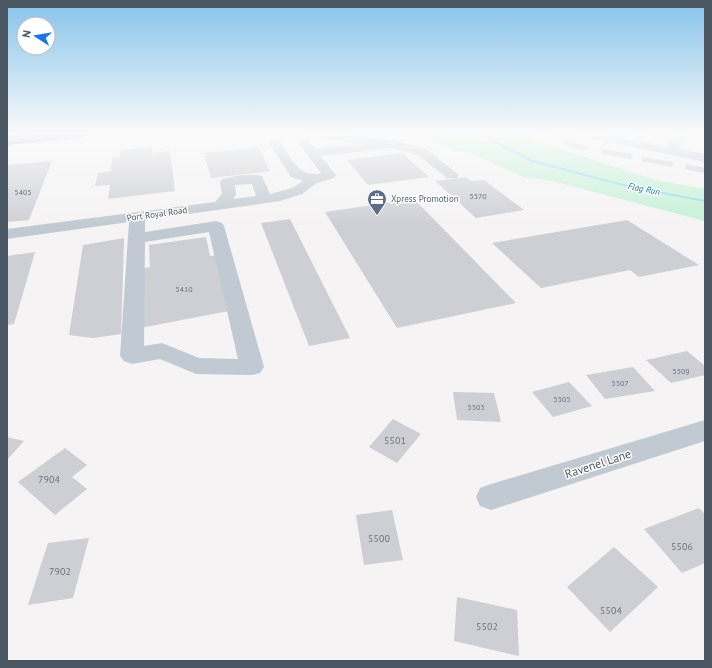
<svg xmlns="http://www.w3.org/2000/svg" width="712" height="668" font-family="'PT Sans',sans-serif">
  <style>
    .green { fill: #c3f1d5 }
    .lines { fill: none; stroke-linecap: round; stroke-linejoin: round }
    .stream { fill: #90daee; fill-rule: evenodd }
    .building { fill: #cdcfd5 }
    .highway-casing { stroke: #7690ad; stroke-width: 2 }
    .minor { fill: #c1cad2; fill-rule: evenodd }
    .highway { fill: #8ba5c1; fill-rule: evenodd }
    .labels { text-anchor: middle; stroke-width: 3; stroke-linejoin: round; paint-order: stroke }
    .number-label { font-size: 8px; fill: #6b747e }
    .far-water-label { font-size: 9px; font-style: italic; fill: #0c7c9b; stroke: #fff }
    .far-service-label { font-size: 9px; fill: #4e5e75; stroke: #fff; text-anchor: start }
    .far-street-label { font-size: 9px; fill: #4a5661; stroke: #fff }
    .near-number-label { font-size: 10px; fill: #6b747e }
    .near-street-label { font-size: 12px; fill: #4a5661; stroke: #fff }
  </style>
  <rect width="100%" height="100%" fill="#f5f3f3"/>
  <path class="green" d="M417,133H511L656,180L705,189V221L552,181L523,177L471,153L455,151Z"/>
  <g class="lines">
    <path class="stream" d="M471,133H475L489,137L533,160L631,186L705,200V202L631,188L531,162L487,139Z"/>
  </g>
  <g class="building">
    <path d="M529,133H545L556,137L547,139Z"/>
    <path d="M626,133H637L648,135L645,139L625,135Z"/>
    <path d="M568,141L591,147L584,150L561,144Z"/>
    <path d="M152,147V153L170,151L175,191L108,199L110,185L95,186L98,173L111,171L112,158L120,157V150Z"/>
    <path d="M258,147L270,171L211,178L204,153Z"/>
    <path d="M603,149L633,154L631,159L601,154Z"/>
    <path d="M402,153L429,177L368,185L347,160Z"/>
    <path d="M643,157L674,162L672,167L641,161Z"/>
    <path d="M52,161L29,220L7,222V165Z"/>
    <path d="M687,164L705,168V173L684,169Z"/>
    <path d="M466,177L471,181L484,180L524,210L476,218L435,181Z"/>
    <path d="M414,199L516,303L397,328L325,212Z"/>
    <path d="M290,219L350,338L309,346L261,223Z"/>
    <path d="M627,220L699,265L639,277L630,270L541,288L492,243Z"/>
    <path d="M206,237L210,256L220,255L234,310L140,328L139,269L150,267L149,245Z"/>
    <path d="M124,238L121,334L93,338L69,335L83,245Z"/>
    <path d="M35,252L14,324L7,325V256Z"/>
    <path d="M687,351L705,366V375L671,383L646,360Z"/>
    <path d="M633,367L655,391L605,399L586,375Z"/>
    <path d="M569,382L592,406L553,417L532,392Z"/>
    <path d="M453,392L494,393L501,422L457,420Z"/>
    <path d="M393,419L421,434L397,463L369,447Z"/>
    <path d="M7,437L24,441L7,460Z"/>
    <path d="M65,448L87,465L72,477L87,489L55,515L18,482Z"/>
    <path d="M699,508L705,514V563L682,573L644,529Z"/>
    <path d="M392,510L403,560L364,565L356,515Z"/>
    <path d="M89,538L73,598L28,605L48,543Z"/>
    <path d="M614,547L658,587L610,632L567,587Z"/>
    <path d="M457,597L517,610L519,656L454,641Z"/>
  </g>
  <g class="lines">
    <g class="highway-casing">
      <path id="highway" d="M46,133H88L86,135L82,136L7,144V136Z"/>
    </g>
    <g class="minor">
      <path d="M299,133H332L392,140L426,149L459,175L457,178H447L418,155L392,148L321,156L336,175L334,178L317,183L302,194L280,201L145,220V232L216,221L222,223L224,226L264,367L260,373L252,375L196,374L160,359L132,364L124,361L120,356L129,222L7,239V229L215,202L222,194L220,182L222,179C234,176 250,173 262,176L270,194L292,188L303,181L291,177L269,143L271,140H279C290,156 299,179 321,173L299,144L301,141H309L315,149L362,144L305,136L301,135ZM252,184L256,196L233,199L236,195L235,185ZM209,232L238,359L199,358L162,343L144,346L145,242Z"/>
      <path d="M572,133H593L668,147L673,133H685L679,149L705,154V162L574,135Z"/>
      <path d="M705,420V441L491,510L480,506L476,497L480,488L491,484Z"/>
    </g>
    <use href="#highway" class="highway"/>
  </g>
  <linearGradient id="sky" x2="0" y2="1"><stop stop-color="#85c3ea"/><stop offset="0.59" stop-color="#fafafa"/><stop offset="1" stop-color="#fafafa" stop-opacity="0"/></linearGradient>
  <rect width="712" height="226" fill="url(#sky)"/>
  <defs>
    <g id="office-pin" transform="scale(1)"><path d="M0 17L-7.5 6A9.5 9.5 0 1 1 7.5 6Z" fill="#5c6f8a" stroke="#fff"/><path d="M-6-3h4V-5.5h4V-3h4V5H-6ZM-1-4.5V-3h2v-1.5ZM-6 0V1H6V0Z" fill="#fff"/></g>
  </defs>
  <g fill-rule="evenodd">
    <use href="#office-pin" x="377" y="199"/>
  </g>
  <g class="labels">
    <g class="number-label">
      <text x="23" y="195">5405</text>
      <text x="478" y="199">5570</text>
      <text x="184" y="292">5410</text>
      <text x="681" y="374">5509</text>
      <text x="620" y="386">5507</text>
      <text x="562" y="402">5505</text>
      <text x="476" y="410">5503</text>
    </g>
    <g class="far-water-label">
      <text transform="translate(644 189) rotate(11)" y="3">Flag Run</text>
    </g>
    <g class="far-service-label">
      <text x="391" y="202">Xpress Promotion</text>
    </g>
    <g class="far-street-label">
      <text transform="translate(157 214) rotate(-8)" y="3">Port Royal Road</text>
    </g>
    <g class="near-number-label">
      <text x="395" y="444">5501</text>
      <text x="49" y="483">7904</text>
      <text x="379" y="542">5500</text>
      <text x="682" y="550">5506</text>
      <text x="60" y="575">7902</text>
      <text x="611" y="614">5504</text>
      <text x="487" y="630">5502</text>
    </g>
    <g class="near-street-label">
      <text transform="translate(598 464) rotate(-18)" y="4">Ravenel Lane</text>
    </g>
  </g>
  <rect width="712" height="668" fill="none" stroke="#4a5661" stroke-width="16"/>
  <g transform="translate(36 36) rotate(282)"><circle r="19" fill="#ffffff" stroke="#b7bbc0"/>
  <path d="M0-3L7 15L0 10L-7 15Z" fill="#1a73e8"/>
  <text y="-6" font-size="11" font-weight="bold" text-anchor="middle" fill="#4a5661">N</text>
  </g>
</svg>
